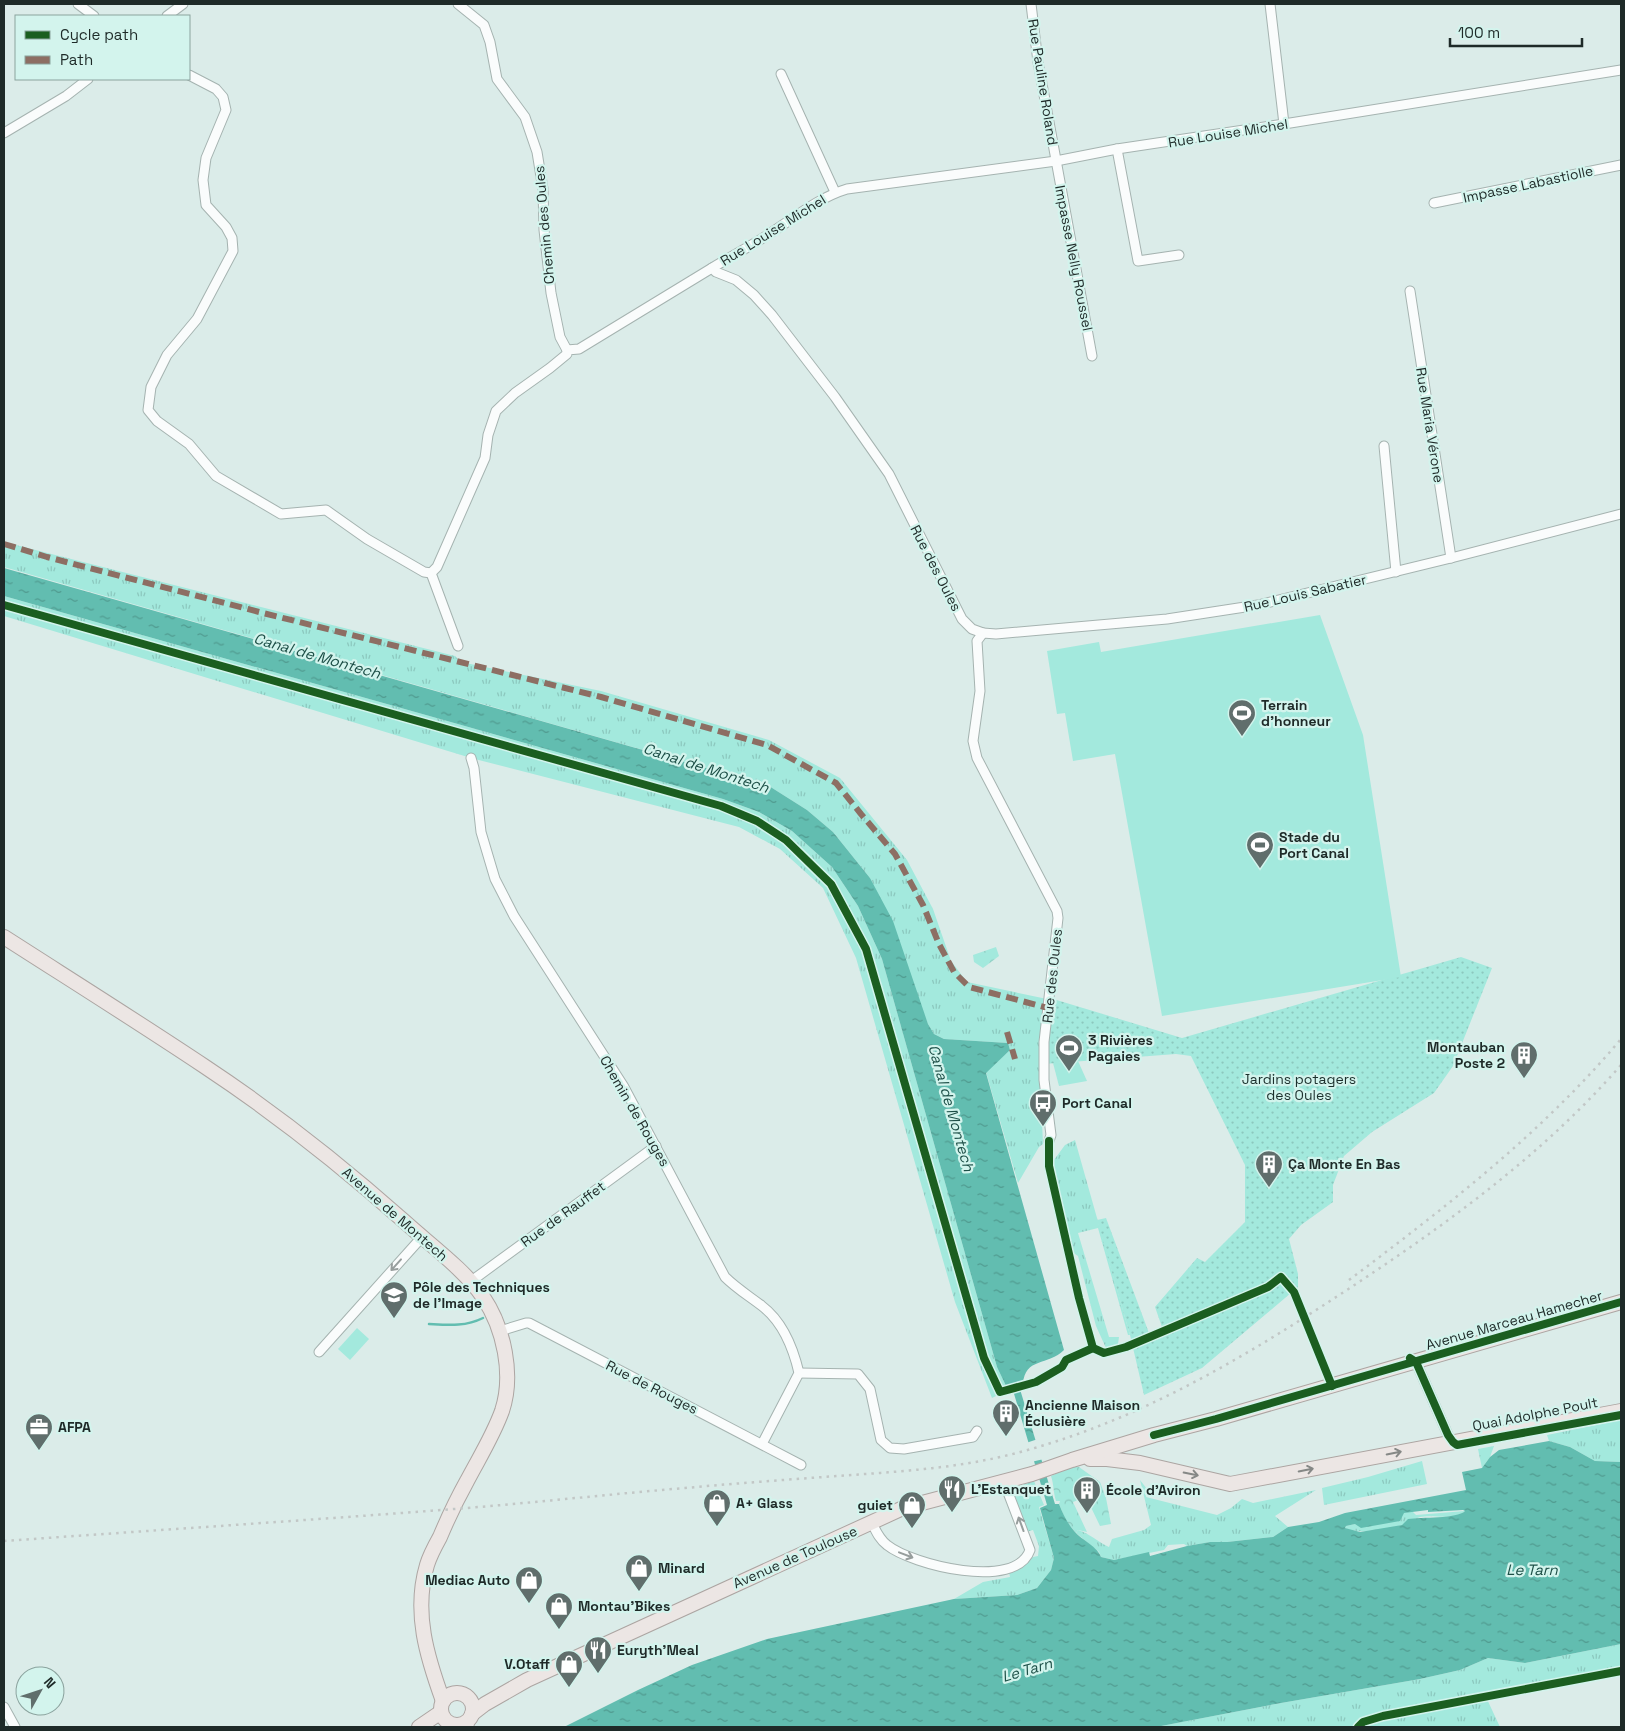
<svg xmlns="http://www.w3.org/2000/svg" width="1625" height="1731" font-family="'Space Grotesk',sans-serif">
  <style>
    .grass { fill: url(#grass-tufts) }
    .forest { fill: url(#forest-crowns) }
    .garden { fill: url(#garden-dots) }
    .pitch { fill: #a3e9dd }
    .water { fill: url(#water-ripples); fill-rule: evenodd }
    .pier { fill: #dbece9 }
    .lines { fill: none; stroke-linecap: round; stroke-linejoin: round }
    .stream { stroke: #62bdb0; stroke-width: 2.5 }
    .minor-casing { stroke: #a5b3b0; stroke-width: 11 }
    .primary-casing { stroke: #aca5a2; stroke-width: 16 }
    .minor { stroke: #fafcfc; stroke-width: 9 }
    .primary { stroke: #ece6e4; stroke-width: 14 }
    .rail { stroke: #c2c7c6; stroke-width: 2.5; stroke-dasharray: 2.5 5; stroke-linecap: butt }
    .quiet { stroke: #8d6e63; stroke-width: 6; stroke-dasharray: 12 6; stroke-linecap: butt }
    .cycleway-casing { stroke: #d3f4ed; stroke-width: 11 }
    .cycleway { stroke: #1b5e20; stroke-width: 8 }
    .oneway { stroke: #979e9d }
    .oneway2 { stroke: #858886 }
    .labels { text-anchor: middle; stroke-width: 4.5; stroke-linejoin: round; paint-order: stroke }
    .street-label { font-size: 14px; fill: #1e2a28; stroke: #d3f4ed }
    .poi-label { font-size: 14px; font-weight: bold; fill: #1e2a28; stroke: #d3f4ed; text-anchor: start }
    .park-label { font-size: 14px; fill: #1c302d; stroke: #d3f4ed }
    .water-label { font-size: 15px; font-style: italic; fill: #1d4f47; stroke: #d3f4ed }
  </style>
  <defs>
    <pattern id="grass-tufts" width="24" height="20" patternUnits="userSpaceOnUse" patternTransform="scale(1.25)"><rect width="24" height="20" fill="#a3e9dd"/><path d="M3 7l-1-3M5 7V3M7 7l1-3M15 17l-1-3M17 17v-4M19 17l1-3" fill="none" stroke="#8cc8be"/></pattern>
    <pattern id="forest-crowns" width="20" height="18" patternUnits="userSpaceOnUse" patternTransform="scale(1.25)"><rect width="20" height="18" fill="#a3e9dd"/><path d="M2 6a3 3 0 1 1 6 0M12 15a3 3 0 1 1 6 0" fill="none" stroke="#8cc8be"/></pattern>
    <pattern id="garden-dots" width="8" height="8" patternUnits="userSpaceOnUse" patternTransform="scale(1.25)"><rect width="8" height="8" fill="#a3e9dd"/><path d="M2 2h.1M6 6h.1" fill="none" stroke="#8cc8be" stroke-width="1.8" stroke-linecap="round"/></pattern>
    <pattern id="water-ripples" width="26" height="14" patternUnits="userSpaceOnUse" patternTransform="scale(1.25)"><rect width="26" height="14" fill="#62bdb0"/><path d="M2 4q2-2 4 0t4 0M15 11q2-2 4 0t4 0" fill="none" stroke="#509a8f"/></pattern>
  </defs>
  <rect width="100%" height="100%" fill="#dbece9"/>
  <g class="grass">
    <path d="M4,542L455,656L461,662L601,691L769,740L840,778L907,860L933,909L951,961L967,982L1047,999L1040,1076L1043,1144L1039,1147L1018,1183L986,1072L1010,1050L1008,1043L944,1039L934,1034L928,1024L870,878L833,832L807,810L769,786L4,567Z"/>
    <path d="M4,596L723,799L759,812L792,831L832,867L858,906L882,959L997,1367L1008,1390L992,1398L955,1302L856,958L823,888L780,849L739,827L471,758L4,616Z"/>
    <path d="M1075,1140L1130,1335H1128L1098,1228L1078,1233L1109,1337H1119L1118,1344L1115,1348H1106L1096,1326L1078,1256L1072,1252L1051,1164L1065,1145Z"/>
    <path d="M1621,1420V1462L1595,1461L1570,1447L1549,1441L1547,1435Z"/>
    <path d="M1494,1446L1490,1457L1482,1468L1478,1449Z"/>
    <path d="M1422,1461L1427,1484L1324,1505L1322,1488L1368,1477Z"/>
    <path d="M1140,1480L1147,1489L1146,1497L1217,1515L1231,1508L1242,1499L1253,1503L1316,1490L1275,1516L1288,1527L1273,1537L1227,1542H1210L1187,1546L1184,1544L1168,1545L1164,1550L1114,1560L1101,1557L1099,1552L1076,1533L1078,1530C1089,1533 1098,1542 1109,1547L1112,1539L1144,1530L1151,1525Z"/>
    <path d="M1034,1481L1044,1505L1039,1507L1054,1558L1051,1570L1037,1588L1017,1595L954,1599L983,1582L1010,1577L1009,1572L1023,1567L1033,1557L1038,1556L1039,1546L1033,1530L1026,1532L1010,1489Z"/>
    <path d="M1412,1511L1416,1515L1465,1511C1455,1521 1433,1514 1420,1517C1413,1519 1408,1524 1402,1525C1388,1529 1356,1535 1345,1528L1346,1526Z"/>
    <path d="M1621,1644V1671L1486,1697L1500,1727H1156L1281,1703L1420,1679L1460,1670L1488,1658L1525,1663Z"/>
  </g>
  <g class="forest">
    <path d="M996,947L999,956L983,968L974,962L973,955Z"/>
    <path d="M1071,1467H1079L1100,1482L1106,1498L1111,1524L1100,1526L1086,1497L1073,1502L1087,1532L1078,1530L1076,1533L1066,1521L1059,1504L1060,1501H1056C1053,1492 1054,1485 1051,1476Z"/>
  </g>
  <path class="garden" d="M1461,957L1492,968L1453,1066L1434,1093L1372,1132L1344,1156L1333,1185V1202L1301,1225L1289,1239L1298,1274V1287L1202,1368L1144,1395L1130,1335L1097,1220L1106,1218L1149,1333L1162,1327L1155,1307L1197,1258L1205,1262L1245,1222V1165L1191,1056L1176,1054L1044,1064L1050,998L1182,1038Z"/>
  <g class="pitch">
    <path d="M1320,615L1363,735L1401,977L1162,1016L1115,754L1073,761L1065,713L1057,714L1047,651L1099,642L1101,652Z"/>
    <path d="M1078,1061L1087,1081L1059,1086L1053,1063Z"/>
    <path d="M357,1328L369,1339L350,1360L338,1349Z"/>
  </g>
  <path class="water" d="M4,568L769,786L807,810L833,832L870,878L893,921L928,1024L934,1034L944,1039L1008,1043L1010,1050L986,1073L1064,1350C1048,1366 1025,1357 1023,1384L1019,1386L1055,1504H1059C1063,1514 1067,1523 1075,1532C1082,1540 1098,1547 1101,1557L1114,1560L1149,1552L1150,1556L1187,1546L1210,1542H1227L1273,1537L1288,1527L1319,1522L1345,1513L1466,1490L1462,1472L1482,1468L1490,1457L1499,1450L1549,1441L1570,1447L1595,1461L1621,1462V1644L1525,1663L1488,1658L1460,1670L1420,1679L1281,1703L1156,1727H564L638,1690L692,1665L767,1639L954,1599L1017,1595L1037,1588L1051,1570L1054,1558L1040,1508L1047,1505L1012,1387L1007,1388L997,1367L882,959L858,906L832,867L792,831L759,812L723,799L4,596ZM1428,1510V1512L1463,1510L1465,1511C1457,1519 1421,1517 1408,1519L1402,1525L1360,1532L1345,1528L1346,1526L1355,1524L1361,1528L1400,1521L1404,1513Z"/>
  <path class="pier" d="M1038,1439L1044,1459L1031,1462L1026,1443Z"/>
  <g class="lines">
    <path class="stream" d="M429,1324C447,1325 465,1327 483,1318"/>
    <g class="minor-casing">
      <g id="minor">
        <path d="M78,4L94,16"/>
        <path d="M458,4L484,25L490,42L497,79L525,117L537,152L543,189L544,230L551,293L560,337L567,350"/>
        <path d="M1031,4L1038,62L1092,356"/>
        <path d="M1270,4L1284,124"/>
        <path d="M167,16L183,4"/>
        <path d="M781,74L835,192"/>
        <path d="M189,75L216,89L223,97L226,110L206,158L203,180L206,205L226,227L232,238L233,251L197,319L167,355L151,387L148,410L157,421L189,444L216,476L281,514L326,510L367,539L424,572L431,573"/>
        <path d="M4,133L66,96L88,79"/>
        <path d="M1117,149L1138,261L1179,255"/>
        <path d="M1434,203L1621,165"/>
        <path d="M712,268C730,257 749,247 766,236C792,220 817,198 847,189L1056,161L1117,149L1284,124L1621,70"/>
        <path d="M1410,291L1451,558"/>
        <path d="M1384,446L1396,572"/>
        <path d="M983,633L996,634L1167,619L1258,605L1451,558L1621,514"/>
        <path d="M458,646L431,573L437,567L485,458L488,435L496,411L515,393L550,368L567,354V350L579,349L712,268L716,272L736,280L754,295L772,315L835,397L889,474L962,619L972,629L983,633L977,641L980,691L973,741L977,758L1057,911L1058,918L1044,1042V1080L1051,1135L1049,1141"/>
        <path d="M471,758L474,768L481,832L495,879L514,916L624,1087L725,1277C736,1288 749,1296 762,1306C783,1322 793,1347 799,1373L762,1444"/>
        <path d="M470,1282L656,1146"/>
        <path d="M500,1331L526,1323H529L801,1465"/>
        <path d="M319,1352L422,1237"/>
        <path d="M1416,1362L1448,1435L1453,1442"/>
        <path d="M799,1373L858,1374L870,1389L881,1440L890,1448L904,1449L973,1437L977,1431"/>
        <path d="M872,1523C876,1531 879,1539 887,1545C912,1565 1016,1591 1030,1550L1004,1482"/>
        <path d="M4,1707L15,1727"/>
        <path d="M459,1725L462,1727"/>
        <path d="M469,1727V1720"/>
      </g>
    </g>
    <g class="primary-casing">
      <g id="primary">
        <path d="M4,937C71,980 138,1022 204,1066C275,1113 342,1166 405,1222C429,1244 465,1270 483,1297C504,1328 514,1375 502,1411C493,1436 479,1458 467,1481C457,1499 448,1518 440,1537C435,1546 430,1555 427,1565C413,1612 427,1657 443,1701"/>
        <path d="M1090,1459H1107L1140,1463L1230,1484L1621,1411"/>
        <circle cx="457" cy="1709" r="16"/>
        <path d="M472,1714L485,1704L527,1680L903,1508L1032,1474L1072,1460L1154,1435L1216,1419L1621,1302"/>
        <path d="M419,1727L441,1712"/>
      </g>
    </g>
    <use href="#minor" class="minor"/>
    <use href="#primary" class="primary"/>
    <g class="rail">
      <path d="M1349,1280C1446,1207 1542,1133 1621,1039"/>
      <path d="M4,1541C158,1530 313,1520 467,1508C540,1502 612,1494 685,1488C740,1483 796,1479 851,1475C909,1471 967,1467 1024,1451C1148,1417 1253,1352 1359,1282C1454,1219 1546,1151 1621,1065"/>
    </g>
    <g class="quiet">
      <path d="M4,544L47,557L263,613L601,697L767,745L836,783L861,814L895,854L923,905L939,944L954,972L969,987L1048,1008"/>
      <path d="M1007,1032L1015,1059"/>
    </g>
    <g class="cycleway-casing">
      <g id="cycleway">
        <path d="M4,605L721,806L757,821L786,840L831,884L866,949L984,1358L1000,1392L1036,1382L1062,1367L1066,1360L1093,1348"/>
        <path d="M1049,1141V1166L1079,1298L1093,1348L1104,1353L1126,1347L1268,1287L1281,1277L1294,1292L1332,1386"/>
        <path d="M1410,1358L1416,1362L1448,1435L1453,1442L1457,1445L1621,1415"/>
        <path d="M1154,1435L1216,1419L1621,1302"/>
        <path d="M1358,1727L1363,1722L1383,1716L1621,1671"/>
      </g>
    </g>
    <use href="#cycleway" class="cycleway"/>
  </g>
  <defs><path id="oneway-shaft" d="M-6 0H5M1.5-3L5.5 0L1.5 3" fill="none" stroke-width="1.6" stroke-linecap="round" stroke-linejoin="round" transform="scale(1.25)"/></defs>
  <g class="oneway">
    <use href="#oneway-shaft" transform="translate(396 1265) rotate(132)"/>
    <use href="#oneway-shaft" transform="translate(1021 1524) rotate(-110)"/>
    <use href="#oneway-shaft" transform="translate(906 1555) rotate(21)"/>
  </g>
  <g class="oneway2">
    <use href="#oneway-shaft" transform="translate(1394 1453) rotate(-11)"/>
    <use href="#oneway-shaft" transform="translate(1306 1470) rotate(-11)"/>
    <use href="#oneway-shaft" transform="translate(1191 1474) rotate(11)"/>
  </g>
  <defs>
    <g id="stadium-pin" transform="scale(1.4375)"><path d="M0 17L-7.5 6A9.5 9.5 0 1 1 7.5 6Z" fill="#606e6c" stroke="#d3f4ed"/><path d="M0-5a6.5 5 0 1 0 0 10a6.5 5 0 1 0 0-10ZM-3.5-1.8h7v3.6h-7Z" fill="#fff"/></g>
    <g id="building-pin" transform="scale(1.4375)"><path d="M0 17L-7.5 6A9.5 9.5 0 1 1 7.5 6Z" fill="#606e6c" stroke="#d3f4ed"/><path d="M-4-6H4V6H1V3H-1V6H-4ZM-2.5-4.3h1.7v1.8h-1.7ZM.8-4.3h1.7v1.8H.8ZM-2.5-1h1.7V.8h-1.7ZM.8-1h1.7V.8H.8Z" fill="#fff"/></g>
    <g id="bus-pin" transform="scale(1.4375)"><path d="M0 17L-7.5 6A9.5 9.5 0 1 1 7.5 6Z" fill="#606e6c" stroke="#d3f4ed"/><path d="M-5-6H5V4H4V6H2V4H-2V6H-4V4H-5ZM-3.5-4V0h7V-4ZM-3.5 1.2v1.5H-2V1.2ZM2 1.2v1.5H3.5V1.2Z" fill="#fff"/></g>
    <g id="university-pin" transform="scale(1.4375)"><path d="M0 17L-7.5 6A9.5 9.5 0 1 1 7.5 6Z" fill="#606e6c" stroke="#d3f4ed"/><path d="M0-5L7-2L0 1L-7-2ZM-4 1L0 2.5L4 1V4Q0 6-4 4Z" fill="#fff"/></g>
    <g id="office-pin" transform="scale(1.4375)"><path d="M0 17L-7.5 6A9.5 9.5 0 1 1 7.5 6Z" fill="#606e6c" stroke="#d3f4ed"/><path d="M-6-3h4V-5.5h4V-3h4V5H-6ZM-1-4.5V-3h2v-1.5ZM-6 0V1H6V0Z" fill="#fff"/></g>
    <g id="restaurant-pin" transform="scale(1.4375)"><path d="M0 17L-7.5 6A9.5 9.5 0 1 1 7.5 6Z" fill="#606e6c" stroke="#d3f4ed"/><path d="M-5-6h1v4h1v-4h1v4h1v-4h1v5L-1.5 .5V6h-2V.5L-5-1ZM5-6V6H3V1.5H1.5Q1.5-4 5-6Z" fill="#fff"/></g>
    <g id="shop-pin" transform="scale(1.4375)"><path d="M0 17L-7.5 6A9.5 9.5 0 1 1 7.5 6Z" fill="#606e6c" stroke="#d3f4ed"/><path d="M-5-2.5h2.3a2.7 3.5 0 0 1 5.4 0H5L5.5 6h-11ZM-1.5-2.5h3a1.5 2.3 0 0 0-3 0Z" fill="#fff"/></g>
  </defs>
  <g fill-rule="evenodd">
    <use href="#stadium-pin" x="1242" y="713"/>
    <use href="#stadium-pin" x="1260" y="845"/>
    <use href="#stadium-pin" x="1069" y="1048"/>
    <use href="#building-pin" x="1524" y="1055"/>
    <use href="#bus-pin" x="1043" y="1103"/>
    <use href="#building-pin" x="1269" y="1164"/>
    <use href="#university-pin" x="394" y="1295"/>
    <use href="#building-pin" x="1006" y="1413"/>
    <use href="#office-pin" x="39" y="1427"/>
    <use href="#restaurant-pin" x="952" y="1489"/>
    <use href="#building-pin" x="1087" y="1490"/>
    <use href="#shop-pin" x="717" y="1503"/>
    <use href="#shop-pin" x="912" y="1505"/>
    <use href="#shop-pin" x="639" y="1568"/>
    <use href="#shop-pin" x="529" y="1580"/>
    <use href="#shop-pin" x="559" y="1606"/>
    <use href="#restaurant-pin" x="598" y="1650"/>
    <use href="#shop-pin" x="569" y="1664"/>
  </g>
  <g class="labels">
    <g class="street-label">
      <text transform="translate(1043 82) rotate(81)" y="5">Rue Pauline Roland</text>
      <text transform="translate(1228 133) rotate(-9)" y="5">Rue Louise Michel</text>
      <text transform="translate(1528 184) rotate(-12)" y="5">Impasse Labastiolle</text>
      <text transform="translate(544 225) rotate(-95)" y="5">Chemin des Oules</text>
      <text transform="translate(773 230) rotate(-32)" y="5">Rue Louise Michel</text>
      <text transform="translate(1074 258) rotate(79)" y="5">Impasse Nelly Roussel</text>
      <text transform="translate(1430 425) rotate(81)" y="5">Rue Maria Vérone</text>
      <text transform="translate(936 568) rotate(63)" y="5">Rue des Oules</text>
      <text transform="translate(1305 593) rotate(-13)" y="5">Rue Louis Sabatier</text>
      <text transform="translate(1052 976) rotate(-84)" y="5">Rue des Oules</text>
      <text transform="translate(635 1111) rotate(60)" y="5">Chemin de Rouges</text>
      <text transform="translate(395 1214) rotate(41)" y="5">Avenue de Montech</text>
      <text transform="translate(563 1214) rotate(-36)" y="5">Rue de Rauffet</text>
      <text transform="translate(1514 1320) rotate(-16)" y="5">Avenue Marceau Hamecher</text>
      <text transform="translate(652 1387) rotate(27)" y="5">Rue de Rouges</text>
      <text transform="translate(1535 1414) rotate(-11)" y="5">Quai Adolphe Poult</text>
      <text transform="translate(795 1557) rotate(-24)" y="5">Avenue de Toulouse</text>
    </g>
    <g class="poi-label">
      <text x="1261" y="710">Terrain<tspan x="1261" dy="16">d'honneur</tspan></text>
      <text x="1279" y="842">Stade du<tspan x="1279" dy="16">Port Canal</tspan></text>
      <text x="1088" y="1045">3 Rivières<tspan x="1088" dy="16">Pagaies</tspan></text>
      <text x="1505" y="1052" text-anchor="end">Montauban<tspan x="1505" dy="16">Poste 2</tspan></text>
      <text x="1062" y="1108">Port Canal</text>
      <text x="1288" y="1169">Ça Monte En Bas</text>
      <text x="413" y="1292">Pôle des Techniques<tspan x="413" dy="16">de l'Image</tspan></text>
      <text x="1025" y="1410">Ancienne Maison<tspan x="1025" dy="16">Éclusière</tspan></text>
      <text x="58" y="1432">AFPA</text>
      <text x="971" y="1494">L'Estanquet</text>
      <text x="1106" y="1495">École d'Aviron</text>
      <text x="736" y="1508">A+ Glass</text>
      <text x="893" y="1510" text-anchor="end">guiet</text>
      <text x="658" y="1573">Minard</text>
      <text x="510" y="1585" text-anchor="end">Mediac Auto</text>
      <text x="578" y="1611">Montau'Bikes</text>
      <text x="617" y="1655">Euryth'Meal</text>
      <text x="550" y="1669" text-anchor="end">V.Otaff</text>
    </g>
    <g class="park-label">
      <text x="1299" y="1084">Jardins potagers<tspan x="1299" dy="16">des Oules</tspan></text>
    </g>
    <g class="water-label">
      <text transform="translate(317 656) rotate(16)" y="5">Canal de Montech</text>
      <text transform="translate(706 768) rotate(18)" y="5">Canal de Montech</text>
      <text transform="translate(951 1108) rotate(74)" y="5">Canal de Montech</text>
      <text x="1532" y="1575">Le Tarn</text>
      <text transform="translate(1027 1670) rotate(-16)" y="5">Le Tarn</text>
    </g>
  </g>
  <rect width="1625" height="1731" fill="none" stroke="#1e2a28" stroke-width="10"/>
  <rect x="15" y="15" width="175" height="65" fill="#d3f4ed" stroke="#8ba39e"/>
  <rect x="25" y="31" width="25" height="8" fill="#1b5e20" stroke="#8ba39e"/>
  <text x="60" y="40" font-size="15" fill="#1e2a28">Cycle path</text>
  <rect x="25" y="56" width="25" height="8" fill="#8d6e63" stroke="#8ba39e"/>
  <text x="60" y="65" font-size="15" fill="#1e2a28">Path</text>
  <g transform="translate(40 1691) rotate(50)"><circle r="24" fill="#d3f4ed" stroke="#8ba39e"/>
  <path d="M0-4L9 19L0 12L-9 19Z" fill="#606e6c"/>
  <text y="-8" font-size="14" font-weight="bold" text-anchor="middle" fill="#1e2a28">N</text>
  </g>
  <path d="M1450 38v8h132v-8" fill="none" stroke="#1e2a28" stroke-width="2.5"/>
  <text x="1458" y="38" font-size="15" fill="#1e2a28" stroke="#d3f4ed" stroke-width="4" paint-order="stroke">100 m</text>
</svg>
